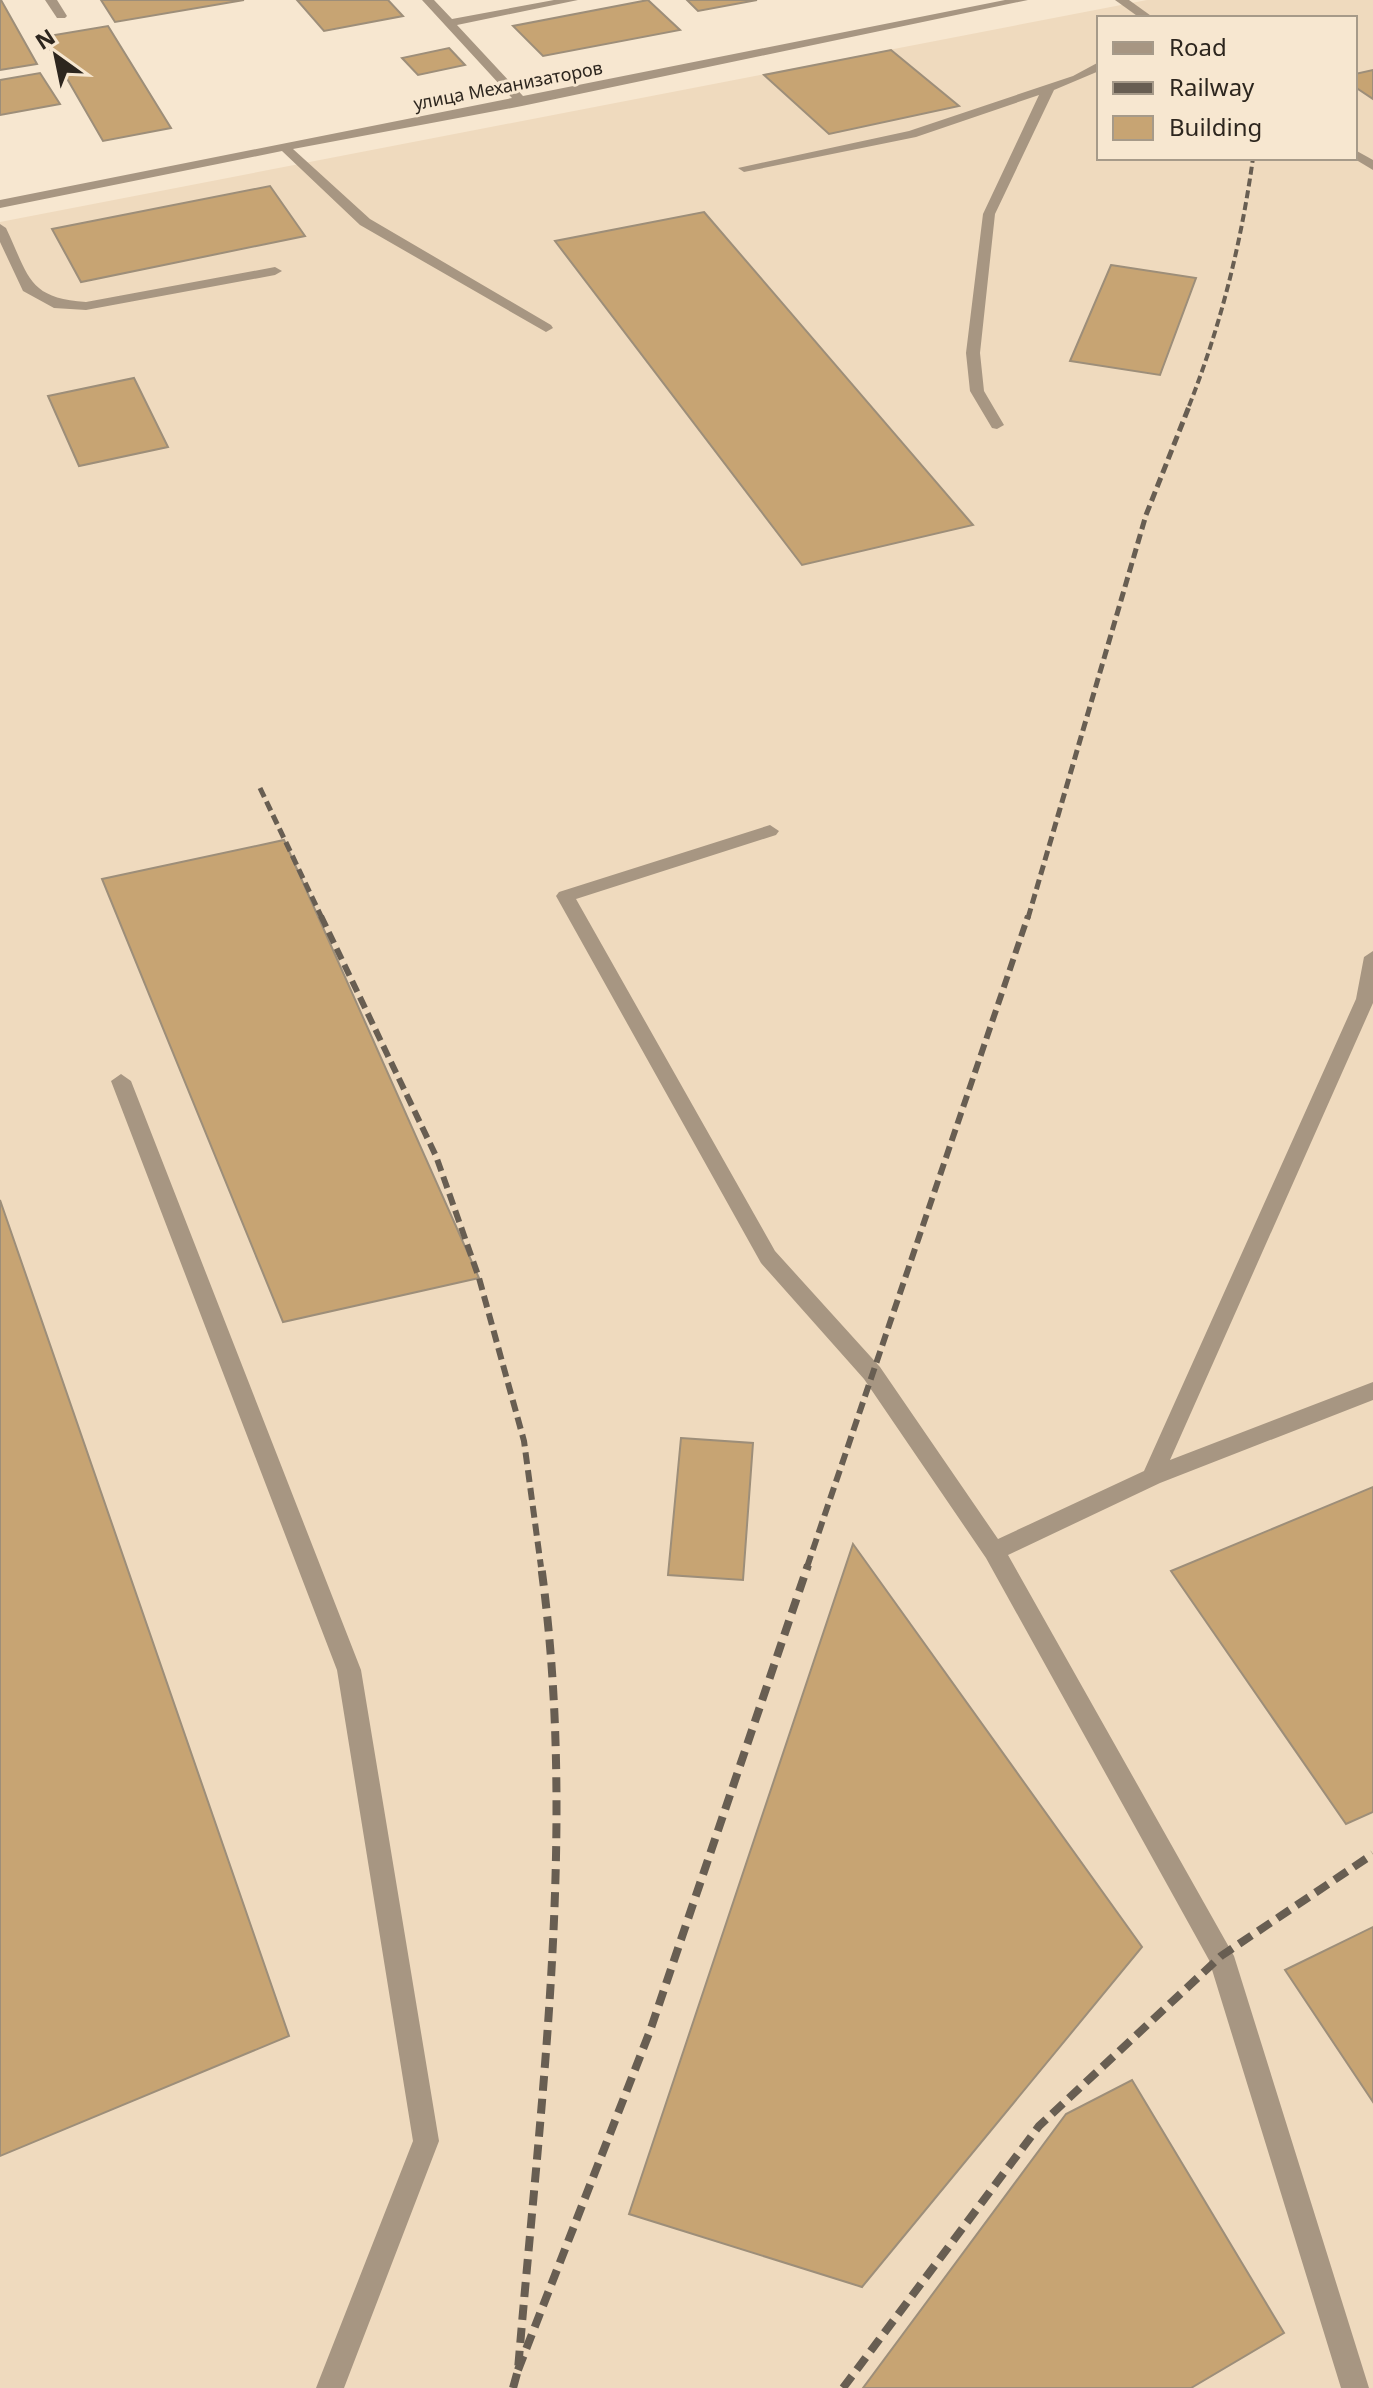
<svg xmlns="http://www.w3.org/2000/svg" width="1373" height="2388" font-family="'Noto Sans',sans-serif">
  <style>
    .built { fill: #efdabe; fill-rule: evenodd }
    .building { fill: #c7a473; stroke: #9d8e79; stroke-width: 2 }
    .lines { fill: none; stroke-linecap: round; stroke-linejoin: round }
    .minor { fill: #a79682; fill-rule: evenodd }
    .rail-far3 { stroke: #685e52; stroke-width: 4; stroke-dasharray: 8 4; stroke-linecap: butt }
    .rail-far2 { stroke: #685e52; stroke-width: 5; stroke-dasharray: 10 5; stroke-linecap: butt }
    .rail-far1 { stroke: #685e52; stroke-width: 6; stroke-dasharray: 12 6; stroke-linecap: butt }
    .rail { stroke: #685e52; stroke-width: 8; stroke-dasharray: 15 8; stroke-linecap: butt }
    .labels { text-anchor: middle; stroke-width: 6; stroke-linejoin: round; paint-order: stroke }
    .far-street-label { font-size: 18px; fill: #2d261e; stroke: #f7e7d0 }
  </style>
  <rect width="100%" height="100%" fill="#f7e7d0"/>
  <path class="built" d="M1147,0H1373V2388H0V222ZM1099,18H1355V158H1099Z"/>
  <g class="building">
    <path d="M0,0H1L37,64L0,70Z"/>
    <path d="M101,0H244L115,22Z"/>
    <path d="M297,0H388L403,16L324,31Z"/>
    <path d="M648,0L680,30L543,56L513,26Z"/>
    <path d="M687,0H757L698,11Z"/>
    <path d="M108,26L171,128L103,141L43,37Z"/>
    <path d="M449,48L465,65L418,75L402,58Z"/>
    <path d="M891,50L959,106L829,134L764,75Z"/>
    <path d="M1373,70V99L1355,87V74Z"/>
    <path d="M40,73L60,104L0,115V80Z"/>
    <path d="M270,186L305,236L81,282L52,229Z"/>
    <path d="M704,212L973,525L802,565L555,241Z"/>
    <path d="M1111,265L1196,278L1160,375L1070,361Z"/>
    <path d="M134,378L168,447L79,466L48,396Z"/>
    <path d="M284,840L479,1278L283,1322L102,879Z"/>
    <path d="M0,1200L289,2036L0,2156Z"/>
    <path d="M681,1438L753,1443L743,1580L668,1575Z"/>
    <path d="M1373,1487V1812L1346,1824L1171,1571Z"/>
    <path d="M853,1544L1142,1947L862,2287L629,2214Z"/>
    <path d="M1373,1927V2102L1285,1970Z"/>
    <path d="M1132,2080L1284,2333L1191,2388H863L1066,2114Z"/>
  </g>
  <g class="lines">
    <g class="minor">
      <path d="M45,0H57L67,16L65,18H57Z"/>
      <path d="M422,0H434L452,19L554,0H578L457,25L523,96L1005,0H1028L522,106L293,149L370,219L551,325L553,328L546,332L360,225L282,151L0,208V200L512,98Z"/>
      <path d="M1115,0H1129L1154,18H1140Z"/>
      <path d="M1099,62V71L1054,90L995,214L980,353L984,391L1004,425L997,429L992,428L970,391L966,353L983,214L1039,95L916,137L744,172L738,168L909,131L1073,76Z"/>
      <path d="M1355,150L1373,160V170L1353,158Z"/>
      <path d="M0,224L6,228C29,276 27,298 86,302L275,267L282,271L275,275L86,310L54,308L23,291L0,242Z"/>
      <path d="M770,825L779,831L776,835L576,899L775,1251L880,1367L998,1539L1144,1471L1356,999L1364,957L1373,951V1003L1170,1460L1373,1382V1400L1160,1483L1008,1555L1234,1956L1369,2388H1341L1209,1960L986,1558L864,1379L761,1263L556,896L559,892Z"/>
      <path d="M121,1074L131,1081L361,1670L439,2141L344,2388H316L413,2141L337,1670L111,1081Z"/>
    </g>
    <path class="rail-far3" d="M1189,406C1221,325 1241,244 1253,158"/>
    <g class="rail-far2">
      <path d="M260,788L322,918"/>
      <path d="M1028,918L1146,515L1190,404"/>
    </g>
    <g class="rail-far1">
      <path d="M321,916L436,1156L479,1278L524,1441L541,1567"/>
      <path d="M807,1567L1028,916"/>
    </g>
    <g class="rail">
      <path d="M518,2370L650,2031L808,1565"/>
      <path d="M513,2388L518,2370C540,2103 578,1832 541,1565"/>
      <path d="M843,2388L1039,2126L1221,1956L1373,1854"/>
    </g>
  </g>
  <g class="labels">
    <g class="far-street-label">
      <text transform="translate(508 86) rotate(-11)" y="6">улица Механизаторов</text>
    </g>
  </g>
  <rect x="1097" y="16" width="260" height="144" fill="#f7e7d0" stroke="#a69a89" stroke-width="2"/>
  <rect x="1113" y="42" width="40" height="12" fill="#a79682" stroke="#a69a89" stroke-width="2"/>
  <text x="1169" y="56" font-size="24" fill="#2d261e">Road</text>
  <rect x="1113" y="82" width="40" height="12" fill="#685e52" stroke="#a69a89" stroke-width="2"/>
  <text x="1169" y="96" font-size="24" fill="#2d261e">Railway</text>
  <rect x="1113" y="116" width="40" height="24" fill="#c7a473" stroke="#a69a89" stroke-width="2"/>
  <text x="1169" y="136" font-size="24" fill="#2d261e">Building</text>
  <g transform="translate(56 56) rotate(327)" stroke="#f7e7d0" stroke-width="6" paint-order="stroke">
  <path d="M0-6L14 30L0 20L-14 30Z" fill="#2d261e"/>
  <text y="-12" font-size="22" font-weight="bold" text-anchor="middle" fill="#2d261e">N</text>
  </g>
</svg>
